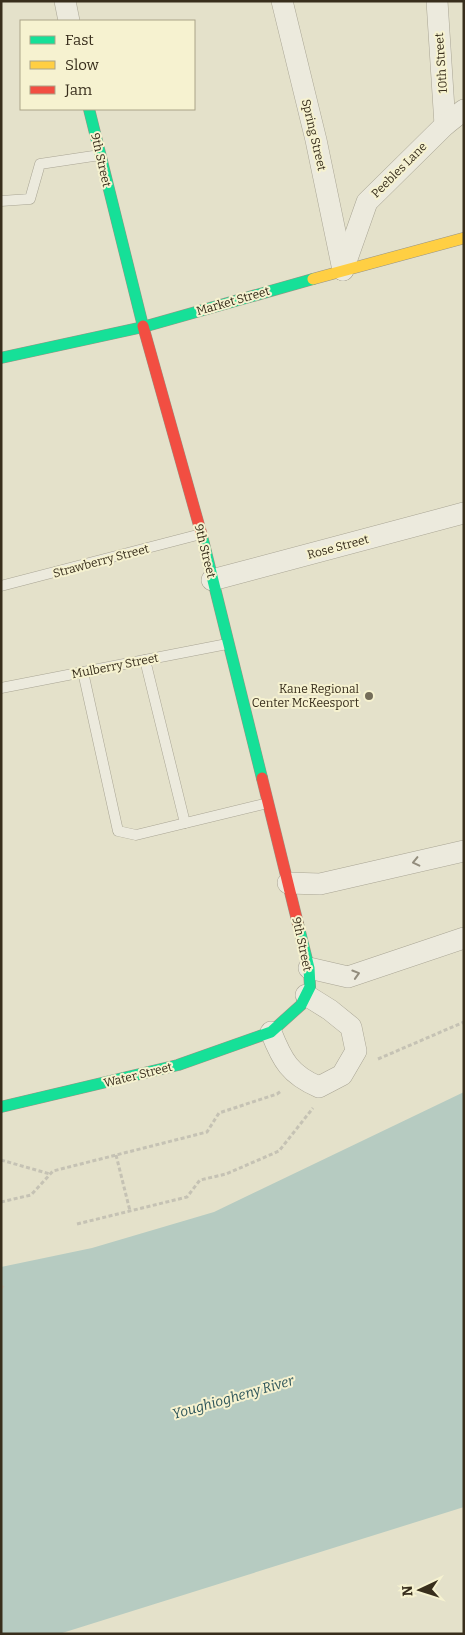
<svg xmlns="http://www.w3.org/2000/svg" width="465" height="1635" font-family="Bitter,serif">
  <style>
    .water { fill: #b6cbc1 }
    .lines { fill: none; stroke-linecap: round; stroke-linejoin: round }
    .lane-casing { stroke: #a9a594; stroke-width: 11 }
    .street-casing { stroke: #a9a594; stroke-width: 22 }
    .fast-casing { stroke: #999484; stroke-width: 12 }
    .slow-casing { stroke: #999484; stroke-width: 12 }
    .jam-casing { stroke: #999484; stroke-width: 12 }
    .path { stroke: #c5c2b4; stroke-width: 3; stroke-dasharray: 4 2.5; stroke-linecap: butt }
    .lane { stroke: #eceadd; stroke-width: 10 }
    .street { stroke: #eceadd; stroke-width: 21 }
    .fast { stroke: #16e098; stroke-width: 11 }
    .slow { stroke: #ffcf43; stroke-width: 11 }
    .jam { stroke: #f24e42; stroke-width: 11 }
    .oneway { stroke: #928c7c }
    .poi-dot { fill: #746d59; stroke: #f6f2d0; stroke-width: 2 }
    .labels { text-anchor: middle; stroke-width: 4; stroke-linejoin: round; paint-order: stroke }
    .street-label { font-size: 12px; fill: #382e1c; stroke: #f6f2d0 }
    .poi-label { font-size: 12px; fill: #382e1c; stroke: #f6f2d0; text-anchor: end }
    .water-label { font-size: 14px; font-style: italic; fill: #2b5358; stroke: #f6f2d0 }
  </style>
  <rect width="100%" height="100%" fill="#e4e1ca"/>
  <path class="water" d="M464,1092V1507L59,1634H1V1267L92,1248L214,1212Z"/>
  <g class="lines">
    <g class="lane-casing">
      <g id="lane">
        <path d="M1,201L30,199L40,164L100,155"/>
        <path d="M1,586L201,534"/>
        <path d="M145,660L185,823"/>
        <path d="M83,672L118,831L136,835L268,803"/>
        <path d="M1,688L227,644"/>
      </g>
    </g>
    <g class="street-casing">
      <g id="street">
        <path d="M65,1L69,21"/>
        <path d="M282,1L316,140L343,270"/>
        <path d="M437,1L445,125"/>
        <path d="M343,270L367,202L445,125L464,110"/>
        <path d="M212,580L464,513"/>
        <path d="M288,883L320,884L464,851"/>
        <path d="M309,968L348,977L464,938"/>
        <path d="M271,1032C282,1060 290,1075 319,1087L342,1075L356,1051L351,1027L330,1010L306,995"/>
      </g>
    </g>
    <g class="fast-casing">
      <g id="fast">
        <path d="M89,109L143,326"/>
        <path d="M1,358L143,327L313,279"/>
        <path d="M202,536L262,778"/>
        <path d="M1,1107L178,1065L271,1032L301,1005L310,987L309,968L298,924"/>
      </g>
    </g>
    <g class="slow-casing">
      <path id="slow" d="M313,279L464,238"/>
    </g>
    <g class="jam-casing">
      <g id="jam">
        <path d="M143,326L202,536"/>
        <path d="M262,778L298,924"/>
      </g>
    </g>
    <g class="path">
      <path d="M378,1059L464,1022"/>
      <path d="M116,1155L130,1211"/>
      <path d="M1,1160L50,1174"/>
      <path d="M1,1202L31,1195L53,1171L207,1132L219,1113L277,1094L281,1091"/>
      <path d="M77,1224L187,1197L200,1180L226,1174L279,1151L313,1108"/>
      <path d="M1,1289L4,1284"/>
    </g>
    <use href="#lane" class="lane"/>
    <use href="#street" class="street"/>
    <use href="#fast" class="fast"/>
    <use href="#slow" class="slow"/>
    <use href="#jam" class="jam"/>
  </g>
  <defs><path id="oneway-chevron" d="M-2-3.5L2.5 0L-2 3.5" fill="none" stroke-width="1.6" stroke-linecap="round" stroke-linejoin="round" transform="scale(1.25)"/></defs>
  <g class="oneway">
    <use href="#oneway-chevron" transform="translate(416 862) rotate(167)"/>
    <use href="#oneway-chevron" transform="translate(356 974) rotate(-17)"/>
  </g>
  <circle class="poi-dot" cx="369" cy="696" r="5"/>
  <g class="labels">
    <g class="street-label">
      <text transform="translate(441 63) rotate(-94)" y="4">10th Street</text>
      <text transform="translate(314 135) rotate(77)" y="4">Spring Street</text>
      <text transform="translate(101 160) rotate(77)" y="4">9th Street</text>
      <text transform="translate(399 170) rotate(-45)" y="4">Peebles Lane</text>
      <text transform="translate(233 301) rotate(-16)" y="4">Market Street</text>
      <text transform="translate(338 547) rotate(-15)" y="4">Rose Street</text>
      <text transform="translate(205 551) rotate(76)" y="4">9th Street</text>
      <text transform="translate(101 561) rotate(-15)" y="4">Strawberry Street</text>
      <text transform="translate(115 666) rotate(-11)" y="4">Mulberry Street</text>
      <text transform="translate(302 944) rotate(78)" y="4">9th Street</text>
      <text transform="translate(138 1075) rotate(-14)" y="4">Water Street</text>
    </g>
    <g class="poi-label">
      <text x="359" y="693">Kane Regional<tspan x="359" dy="14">Center McKeesport</tspan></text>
    </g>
    <g class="water-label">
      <text transform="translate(233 1397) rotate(-16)" y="5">Youghiogheny River</text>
    </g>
  </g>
  <rect width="465" height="1635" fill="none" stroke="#382e1c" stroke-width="5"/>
  <rect x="20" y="20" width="175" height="90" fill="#f6f2d0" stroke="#aaa488"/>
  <rect x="30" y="36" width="25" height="8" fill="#16e098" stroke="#aaa488"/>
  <text x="65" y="45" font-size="15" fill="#382e1c">Fast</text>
  <rect x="30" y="61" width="25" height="8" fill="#ffcf43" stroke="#aaa488"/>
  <text x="65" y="70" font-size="15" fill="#382e1c">Slow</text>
  <rect x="30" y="86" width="25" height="8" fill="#f24e42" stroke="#aaa488"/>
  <text x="65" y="95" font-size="15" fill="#382e1c">Jam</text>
  <g transform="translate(420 1590) rotate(266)" stroke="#f6f2d0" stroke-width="4" paint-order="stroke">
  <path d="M0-4L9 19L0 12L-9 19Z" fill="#382e1c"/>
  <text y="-8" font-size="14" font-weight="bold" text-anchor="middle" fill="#382e1c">N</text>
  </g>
</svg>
